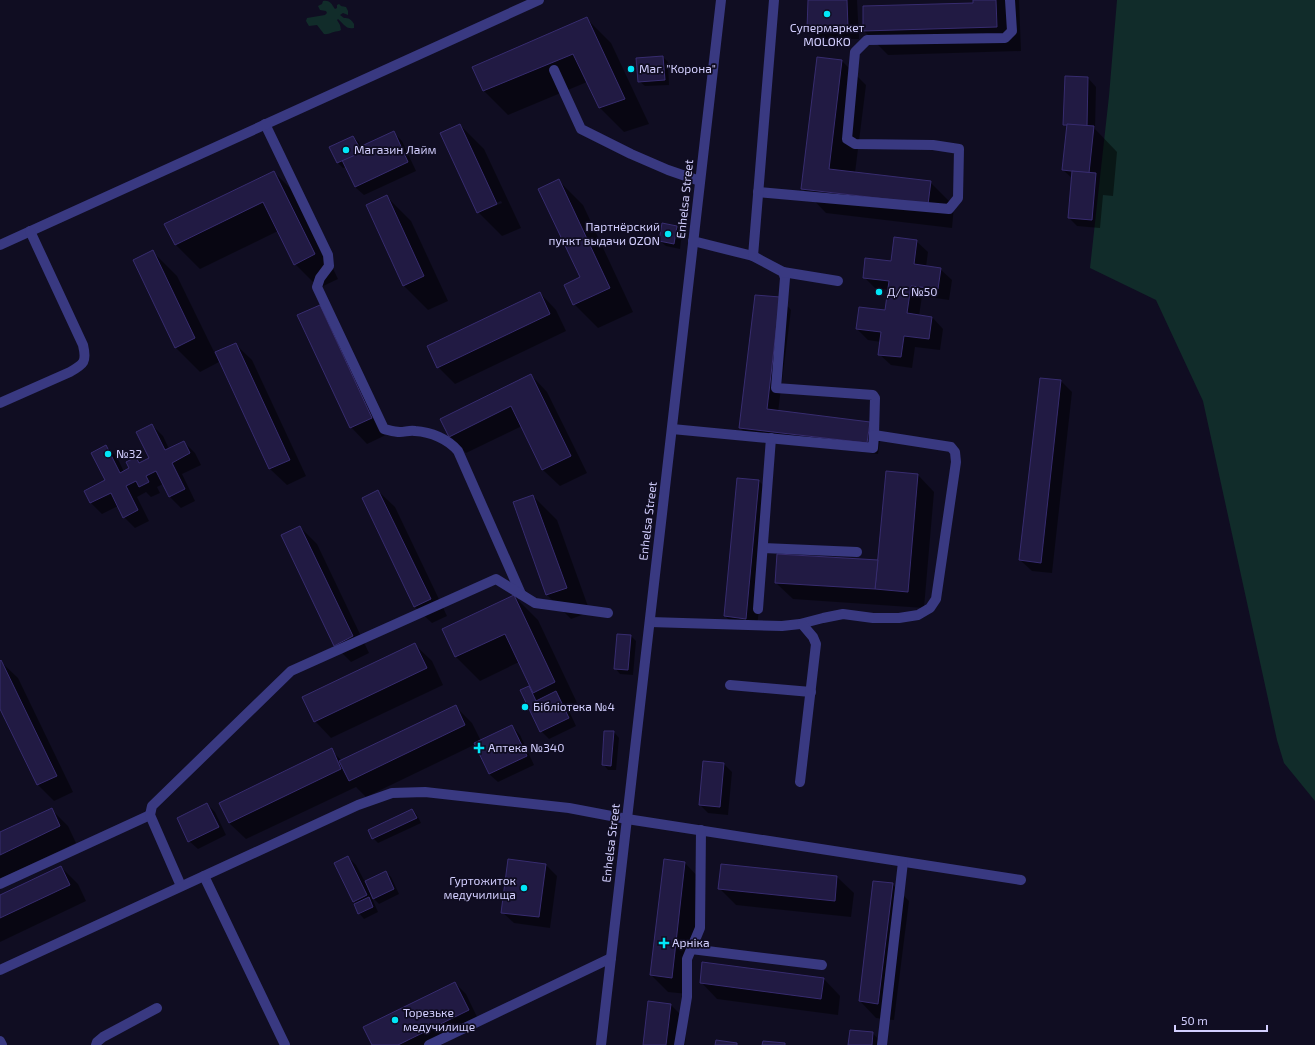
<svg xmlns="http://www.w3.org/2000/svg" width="1315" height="1045" font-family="'Exo 2',sans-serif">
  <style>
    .green { fill: #112c2a }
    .shadow { fill: #0007; fill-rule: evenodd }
    .building { fill: #211a43; stroke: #372c6f }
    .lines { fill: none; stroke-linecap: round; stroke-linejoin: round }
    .minor { stroke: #393981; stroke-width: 10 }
    .poi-dot { fill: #01e6f8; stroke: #100d22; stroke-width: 1.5 }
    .labels { text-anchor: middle; stroke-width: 3.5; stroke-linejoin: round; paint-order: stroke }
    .poi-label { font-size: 12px; fill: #d3cfff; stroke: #100d22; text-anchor: start }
    .street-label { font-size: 12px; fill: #d3cfff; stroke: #100d22 }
  </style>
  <rect width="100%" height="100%" fill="#100d22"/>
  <g class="green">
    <path d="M1117,0H1315V801L1284,763L1277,740L1203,401L1156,300L1090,268L1109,96Z"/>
    <path d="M323,1C331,0 331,4 335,9L337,8V5L339,4L341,6L346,7L348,11V15L343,13L340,15L344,18C349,18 351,19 354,24V28C346,30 343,23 338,19L337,20L340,25L341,30L339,31C334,31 328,35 324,34L317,25L309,26L306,21L307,18L325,15L327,13L326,11L320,10L318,6L322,4Z"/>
  </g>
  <g class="shadow">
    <path d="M809,0H857L859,39H819L808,28Z"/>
    <path d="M974,0H1019L1021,51L888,55L864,31L974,4Z"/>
    <path d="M587,19L611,43L649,124L624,132L600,108L587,82L508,115L484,91Z"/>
    <path d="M663,57L668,62L669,85L645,86L639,81Z"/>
    <path d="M842,61L866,85L855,173L930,182L954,206L952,228L826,213L802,188Z"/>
    <path d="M1066,77L1088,78L1096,87L1095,129L1117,152L1113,196L1103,195L1100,228L1077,226L1069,218L1073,179L1063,170L1067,128L1064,124Z"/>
    <path d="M460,125L484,149L521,228L502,236L478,212ZM501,201L502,203L487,209V207Z"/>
    <path d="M394,133L402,141L416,171L364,195L355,187L346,167L343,168L338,163L331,147L353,137L359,142L361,148Z"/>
    <path d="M274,172L298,196L338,279L319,288L295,264L278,231L200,269L176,245L166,224Z"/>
    <path d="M558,180L583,205L633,312L598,328L574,304L581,278Z"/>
    <path d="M387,197L411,221L448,301L428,310L404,286L367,206Z"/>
    <path d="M676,227L682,232L680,249L666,246L660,241Z"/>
    <path d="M916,241L928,252L926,267L940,269L952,280L949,300L922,296L919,316L932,317L943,329L940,350L915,347L912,368L891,365L879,354L881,342L868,340L857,329L886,311L889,290L875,288L864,277L891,262Z"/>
    <path d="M153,252L177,276L219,362L200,372L176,348Z"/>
    <path d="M540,293L556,310L566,331L455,384L438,367Z"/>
    <path d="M780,298L791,310L778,412L870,423L881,434L878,454L751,439L740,428Z"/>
    <path d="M320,306L336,322L388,434L367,444L351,427Z"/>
    <path d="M235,344L252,360L306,476L287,485L270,469L216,352Z"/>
    <path d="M531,375L547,392L587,473L560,486L543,470L522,426L466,453L449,436Z"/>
    <path d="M1061,381L1072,392L1052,573L1032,571L1020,560Z"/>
    <path d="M152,425L163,436L169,449L184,442L195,453L201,465L182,474L195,501L181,508L170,497L163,484L157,487L160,493L151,497L146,492L137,497L149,521L135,528L124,517L118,506L102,514L91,503L85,491L106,481V446L117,457L124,472L131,469L136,458L141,463L151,458Z"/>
    <path d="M918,475L934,492L924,608L793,599L776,583L879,561Z"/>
    <path d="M759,481L770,492L757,629L736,627L725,616Z"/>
    <path d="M378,491L395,507L447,616L432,623L415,607L363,498Z"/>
    <path d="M533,496L557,520L590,612L571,619L547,595Z"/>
    <path d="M300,527L317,544L369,653L351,662L334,645Z"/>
    <path d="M514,596L538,620L579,707L569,711L576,726L549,739L541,731L529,687L532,691L519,662L480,681L456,657L443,629Z"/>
    <path d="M631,636L636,641L633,675L620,674L615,668Z"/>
    <path d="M415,645L432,661L443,685L331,738L315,721Z"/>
    <path d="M0,662H1L18,678L73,792L54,801L38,785L0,707Z"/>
    <path d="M455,706L472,723L481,741L512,726L520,735L534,765L498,782L489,774L476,744L366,797L356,787L246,839L229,823L331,750L342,761Z"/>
    <path d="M614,732L619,738L616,770H608L603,764Z"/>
    <path d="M724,764L732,772L728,815L708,813L700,805Z"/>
    <path d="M207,804L215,812L226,835L198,849L189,841Z"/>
    <path d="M51,809L68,826L76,843L0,879V833Z"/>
    <path d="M412,810L417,815L421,823L378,843L373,838Z"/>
    <path d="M348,857L356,865L365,882L386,872L391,877L399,894L379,904L371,896L378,912L364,919L359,913L356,904L354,901Z"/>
    <path d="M509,860L546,865L557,876L550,928L514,923L502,912Z"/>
    <path d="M685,863L701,880L688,994L668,992L651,975Z"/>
    <path d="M61,867L78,884L86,901L0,942V896Z"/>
    <path d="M837,877L854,893L851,917L736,905L719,888Z"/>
    <path d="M892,884L909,901L894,1020L876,1018L860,1001Z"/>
    <path d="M824,979L840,996L838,1015L717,999L701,982Z"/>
    <path d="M455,983L466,994L479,1021L431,1045H373Z"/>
    <path d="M671,1005L687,1021L685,1045H644Z"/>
    <path d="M872,1033L885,1045H849Z"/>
  </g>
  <g class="building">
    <path d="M808,0H847L848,28L807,29Z"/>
    <path d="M973,0H996L997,27L863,31V6L973,3Z"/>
    <path d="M587,17L625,99L599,108L573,54L483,91L472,67Z"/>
    <path d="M663,56L665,80L638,82L636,58Z"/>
    <path d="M817,57L842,60L829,169L931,181L928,204L801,189Z"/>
    <path d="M1065,76L1088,77L1087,126L1063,125Z"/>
    <path d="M460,124L497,204L477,213L440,133Z"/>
    <path d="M1067,124L1094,126L1089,173L1062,170Z"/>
    <path d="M394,131L408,162L355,187L340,156Z"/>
    <path d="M353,136L362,152L337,163L329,147Z"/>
    <path d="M274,171L315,254L294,265L263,202L175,245L164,224Z"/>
    <path d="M1072,171L1096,173L1092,220L1068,218Z"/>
    <path d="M559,179L610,288L573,305L564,285L580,277L538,189Z"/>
    <path d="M387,195L424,276L403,286L366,205Z"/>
    <path d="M662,223L677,226L674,244L659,241Z"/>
    <path d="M894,237L917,240L914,264L941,268L938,289L911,286L907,313L932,317L929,339L904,336L901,357L878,355L881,332L856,329L859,307L885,310L889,281L863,278L865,258L891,261Z"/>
    <path d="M153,250L195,338L175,348L133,260Z"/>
    <path d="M540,292L550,314L437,368L427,346Z"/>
    <path d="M755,295L780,297L767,409L870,422L867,443L739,428Z"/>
    <path d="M320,305L372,418L350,428L297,315Z"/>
    <path d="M236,343L290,460L269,469L215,352Z"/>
    <path d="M531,374L571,456L542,470L511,406L449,437L440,419Z"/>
    <path d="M1040,378L1061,380L1041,563L1019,560Z"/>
    <path d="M152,424L165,450L184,441L190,453L172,463L185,489L169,497L156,471L146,476L149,482L139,487L136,481L126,486L138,510L123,518L111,493L90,503L84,491L105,480L91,453L106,445L120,473L129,468L126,462L136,457L139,463L149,458L136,432Z"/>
    <path d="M886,471L918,474L908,592L875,589Z"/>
    <path d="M737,478L759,480L746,619L724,616Z"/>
    <path d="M378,490L431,599L414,607L362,498Z"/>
    <path d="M533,495L567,588L546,595L513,502Z"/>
    <path d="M300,526L353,636L334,646L281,535Z"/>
    <path d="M777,554L878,560L875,589L775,583Z"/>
    <path d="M514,595L555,682L533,693L505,634L455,657L442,629Z"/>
    <path d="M617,634L631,635L628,670L614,669Z"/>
    <path d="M415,643L427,668L314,722L302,697Z"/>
    <path d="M1,660L57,776L37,785L0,709V661Z"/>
    <path d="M529,686L536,701L556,691L569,718L540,732L520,690Z"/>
    <path d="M456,705L465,725L349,781L339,761Z"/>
    <path d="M512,725L527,756L489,774L474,743Z"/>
    <path d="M604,731H614L611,766L602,765Z"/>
    <path d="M332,748L341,769L229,823L219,803Z"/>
    <path d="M703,761L724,763L720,807L699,805Z"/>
    <path d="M207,803L219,827L188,842L177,818Z"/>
    <path d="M52,808L60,826L0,855V832Z"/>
    <path d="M412,809L417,818L372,839L368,830Z"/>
    <path d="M348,856L367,895L353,902L334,863Z"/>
    <path d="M508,859L546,864L539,917L501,913Z"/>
    <path d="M664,859L685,862L672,978L650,975Z"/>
    <path d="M721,864L837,876L835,901L718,889Z"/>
    <path d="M61,866L70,885L0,918V895Z"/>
    <path d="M386,871L394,889L373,899L365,881Z"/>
    <path d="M873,881L893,883L878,1004L859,1001Z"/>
    <path d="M369,897L373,907L358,914L354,904Z"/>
    <path d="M702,962L824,978L821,999L700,983Z"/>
    <path d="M455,982L469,1010L398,1045H372L363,1027Z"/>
    <path d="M648,1001L671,1004L666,1045H643Z"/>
    <path d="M850,1030L873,1032L872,1045H848Z"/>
    <path d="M716,1040L737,1043V1045H715Z"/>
    <path d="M763,1041L785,1043V1045H762Z"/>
  </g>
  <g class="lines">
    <g class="minor">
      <path d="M554,70L581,129L631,154L668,170L700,181"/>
      <path d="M265,124L328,255L329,266L320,278L317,287L384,429C389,430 394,432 400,432C405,432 410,430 415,431C431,432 448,439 458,451L521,594"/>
      <path d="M758,192L949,209L958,198L959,149L933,145L855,144L847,139L855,52L867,40L1005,38L1012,31L1010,0"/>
      <path d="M693,241L753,256L783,272L785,278L776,388L873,395L875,398L874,435"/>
      <path d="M0,245L539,0"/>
      <path d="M753,256L774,0"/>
      <path d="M783,272L838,281"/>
      <path d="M0,403L70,372C84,364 87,362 83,345L30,231"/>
      <path d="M763,548L857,552"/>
      <path d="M758,609L771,438"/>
      <path d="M650,622L782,626L800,624L823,618L843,614L873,618H899L918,615L930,608L936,599L956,462L955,452L951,447L874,435L873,448L672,429"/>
      <path d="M730,685L811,692"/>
      <path d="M800,782L816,644L813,637L802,624"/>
      <path d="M204,876L285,1045"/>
      <path d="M0,884L150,815"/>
      <path d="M181,886L150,815L152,806L291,671L496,579L535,603L608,613"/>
      <path d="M691,949L822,965"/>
      <path d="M0,970L358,805L392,793L425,792L569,808L627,819L1021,880"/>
      <path d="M0,1041L2,1045"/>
      <path d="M96,1045L97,1042L103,1037L157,1008"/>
      <path d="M429,1045L611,958"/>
      <path d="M601,1045L721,0"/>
      <path d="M679,1045L687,997V959L700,928L701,830"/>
      <path d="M882,1045L903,862"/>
    </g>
  </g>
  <g class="poi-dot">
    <circle cx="827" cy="14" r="4"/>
    <circle cx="631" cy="69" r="4"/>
    <circle cx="346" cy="150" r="4"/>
    <circle cx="668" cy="234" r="4"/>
    <circle cx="879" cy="292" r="4"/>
    <circle cx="108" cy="454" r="4"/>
    <circle cx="525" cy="707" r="4"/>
    <path d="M477 742h4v4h4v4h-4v4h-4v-4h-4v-4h4z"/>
    <circle cx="524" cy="888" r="4"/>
    <path d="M662 937h4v4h4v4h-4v4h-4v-4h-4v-4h4z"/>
    <circle cx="395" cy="1020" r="4"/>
  </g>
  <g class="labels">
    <g class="poi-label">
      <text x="827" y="32" text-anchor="middle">Супермаркет<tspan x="827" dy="14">MOLOKO</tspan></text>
      <text x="639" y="73">Маг. "Корона"</text>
      <text x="354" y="154">Магазин Лайм</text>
      <text x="660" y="231" text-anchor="end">Партнёрский<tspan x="660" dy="14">пункт выдачи OZON</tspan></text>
      <text x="887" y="296">Д/С №50</text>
      <text x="116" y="458">№32</text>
      <text x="533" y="711">Бібліотека №4</text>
      <text x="488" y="752">Аптека №340</text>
      <text x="516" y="885" text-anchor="end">Гуртожиток<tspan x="516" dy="14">медучилища</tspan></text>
      <text x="672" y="947">Арніка</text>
      <text x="403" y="1017">Торезьке<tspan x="403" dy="14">медучилище</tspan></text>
    </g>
    <g class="street-label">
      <text transform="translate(685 199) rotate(-84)" y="4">Enhelsa Street</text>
      <text transform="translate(648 521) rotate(-83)" y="4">Enhelsa Street</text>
      <text transform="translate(611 843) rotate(-83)" y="4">Enhelsa Street</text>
    </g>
  </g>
  <path d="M1175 1025v6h92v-6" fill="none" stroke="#d3cfff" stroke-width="2"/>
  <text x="1181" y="1025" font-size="12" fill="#d3cfff" stroke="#100d22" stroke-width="3" paint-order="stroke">50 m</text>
</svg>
